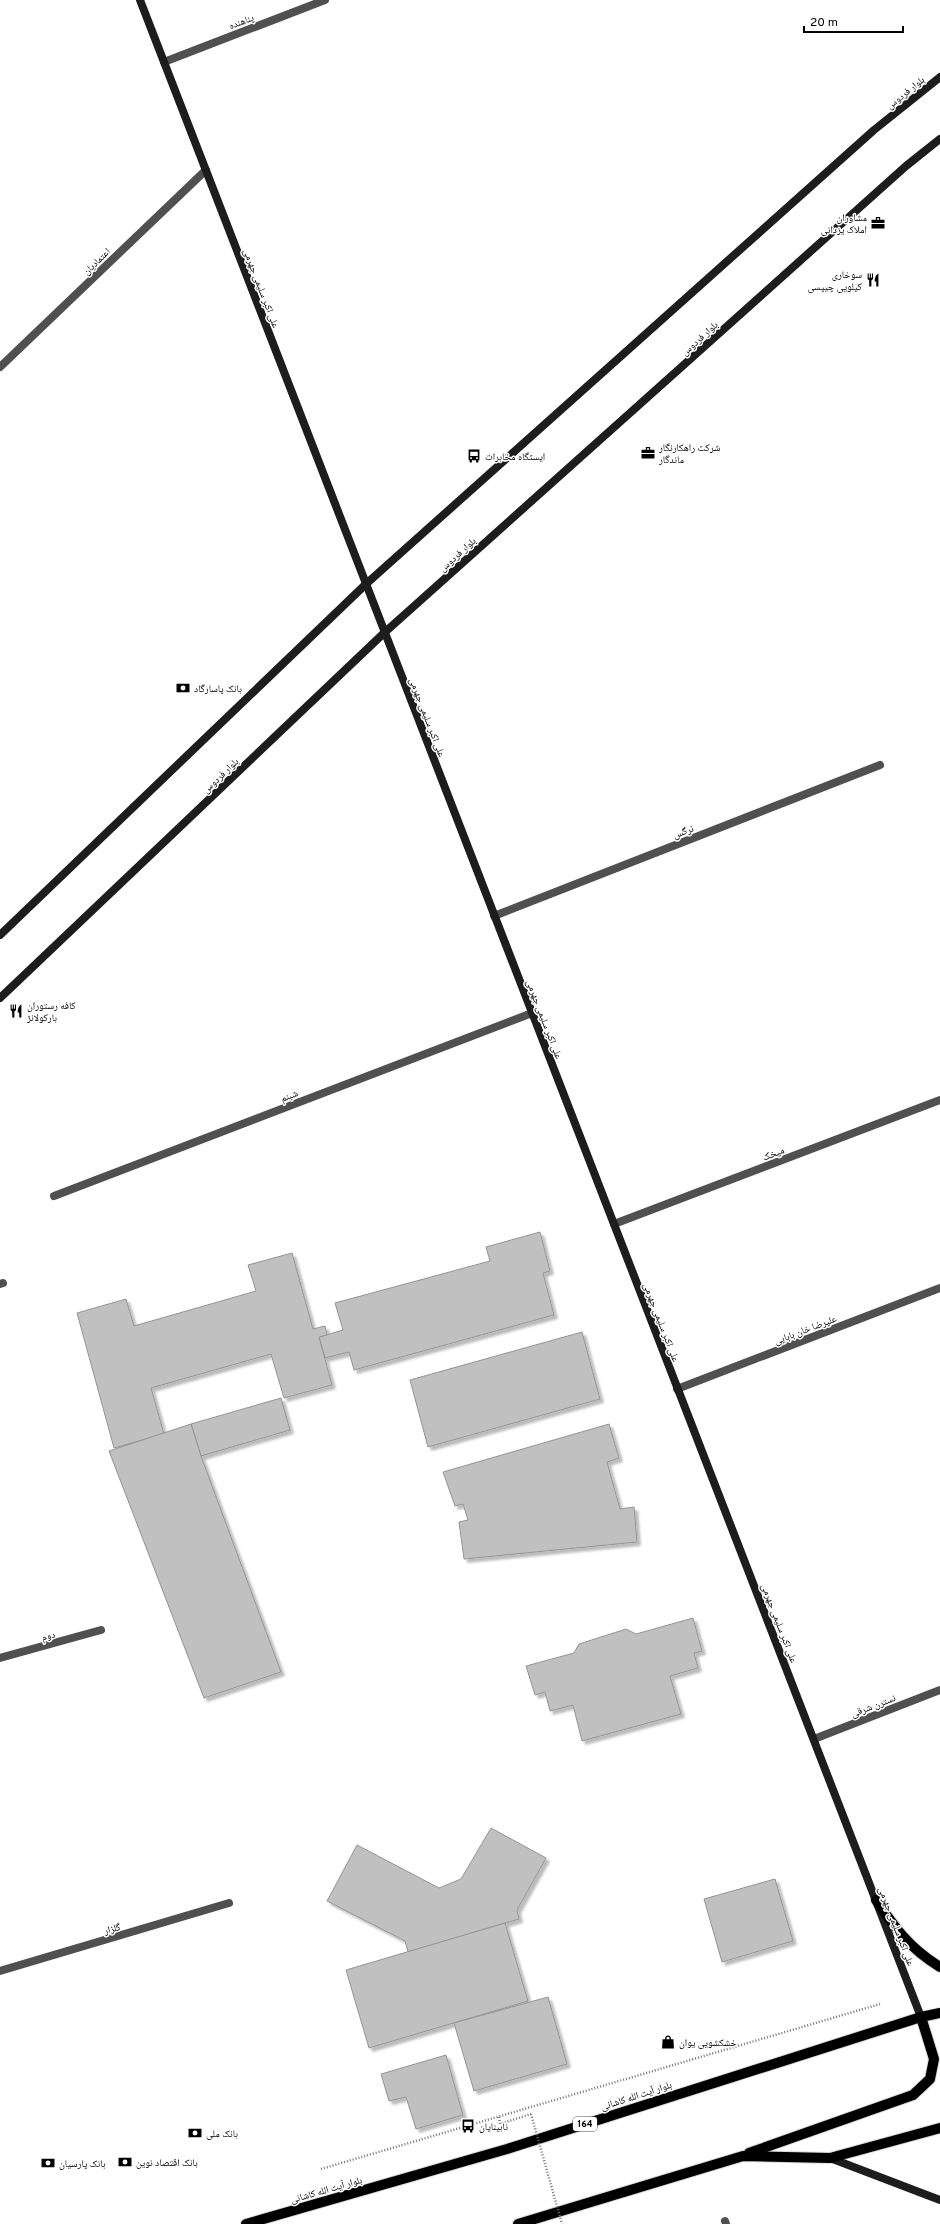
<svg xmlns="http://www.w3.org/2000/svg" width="940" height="2224" font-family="Overpass,'Noto Naskh Arabic',sans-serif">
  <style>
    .building { fill: #c0c0c0; stroke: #949494; filter: url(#shadow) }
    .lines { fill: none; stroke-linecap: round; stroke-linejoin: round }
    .primary-casing { stroke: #dbdbdb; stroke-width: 12 }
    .path { stroke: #727272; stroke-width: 2.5; stroke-dasharray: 1 2; stroke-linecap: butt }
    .street { stroke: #505050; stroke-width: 8 }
    .secondary { stroke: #1d1d1d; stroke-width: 8 }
    .primary { stroke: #000; stroke-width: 10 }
    .path-bridge { stroke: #727272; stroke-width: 2.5; stroke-dasharray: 1 2; stroke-linecap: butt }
    .labels { text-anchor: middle; stroke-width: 3; stroke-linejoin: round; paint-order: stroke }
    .shield { fill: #fff; stroke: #4c4c4c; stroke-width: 1 }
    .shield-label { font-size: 9px; font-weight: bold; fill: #000 }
    .street-label { font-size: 10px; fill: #000; stroke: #fff }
    .poi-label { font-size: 10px; fill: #000; stroke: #fff; text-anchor: start }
  </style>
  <defs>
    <filter id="shadow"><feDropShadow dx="3.5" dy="3.5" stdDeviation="1" flood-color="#0004"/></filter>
  </defs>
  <rect width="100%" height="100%" fill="#fff"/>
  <g class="building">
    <path d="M540,1232L550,1271L543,1273L554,1315L354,1370L349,1352L325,1358L319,1337L343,1330L335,1303L490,1261L486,1247Z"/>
    <path d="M292,1253L313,1329L325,1326L327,1335L319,1337L332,1385L284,1398L271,1354L151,1388L164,1434L114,1448L77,1313L126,1299L134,1326L256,1291L248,1265Z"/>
    <path d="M582,1332L600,1399L428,1447L410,1380Z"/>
    <path d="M281,1398L290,1430L201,1456L191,1424Z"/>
    <path d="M191,1424L201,1456L281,1672L204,1698L109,1451Z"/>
    <path d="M609,1424L619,1458L607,1462L620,1509L634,1507L637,1542L464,1559L459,1522L468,1520L463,1504L455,1506L443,1472Z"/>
    <path d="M693,1618L702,1651L694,1653L698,1668L670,1676L681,1714L582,1741L573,1705L550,1711L545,1692L535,1695L526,1666L574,1653L579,1644L626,1629L636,1634Z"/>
    <path d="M491,1828L546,1858L517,1910L519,1919L408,1952L405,1941L327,1901L357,1845L439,1888L461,1879Z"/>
    <path d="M775,1879L793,1941L722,1962L704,1899Z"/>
    <path d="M505,1923L528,2001L369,2048L346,1970Z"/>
    <path d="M548,1997L567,2064L474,2091L454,2023Z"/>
    <path d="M446,2055L463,2115L416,2129L406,2097L389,2101L381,2074Z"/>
  </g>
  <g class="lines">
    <g class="primary-casing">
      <g id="primary">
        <path d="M876,1900C896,1929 909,1948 940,1967"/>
        <path d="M749,2153L913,2095L930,2079L934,2059L921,2017"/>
        <path d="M246,2224L507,2149L921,2017L940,2013"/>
        <path d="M518,2224L743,2156L830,2158L940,2128"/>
      </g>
    </g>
    <g class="path">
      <path d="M499,2117L500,2124L531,2114"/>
      <path d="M321,2169L880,2004"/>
    </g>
    <g class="street">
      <path d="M164,62L325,0"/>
      <path d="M0,367L206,170"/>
      <path d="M494,916L880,765"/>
      <path d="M54,1196L532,1013"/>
      <path d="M614,1224L940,1100"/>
      <path d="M0,1284L3,1283"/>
      <path d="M677,1389L940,1288"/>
      <path d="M0,1658L101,1630"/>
      <path d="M814,1739L940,1690"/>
      <path d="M0,1971L229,1903"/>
      <path d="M725,2221L726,2224"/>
    </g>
    <g class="secondary">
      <path d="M140,0L921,2017"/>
      <path d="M0,935L366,584L874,130L940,77"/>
      <path d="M0,998L384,633L906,166L940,139"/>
      <path d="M830,2158L940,2200"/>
    </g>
    <use href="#primary" class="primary"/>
    <path class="path-bridge" d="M531,2114L562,2224"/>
  </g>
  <defs>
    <g id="office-bare" transform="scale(1.08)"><path d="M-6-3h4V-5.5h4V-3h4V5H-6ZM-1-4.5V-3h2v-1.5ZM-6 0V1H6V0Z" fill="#000" stroke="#fff" stroke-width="2.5" paint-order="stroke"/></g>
    <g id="restaurant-bare" transform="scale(1.08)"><path d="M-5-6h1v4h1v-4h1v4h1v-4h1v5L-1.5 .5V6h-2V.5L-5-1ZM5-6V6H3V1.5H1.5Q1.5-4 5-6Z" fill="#000" stroke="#fff" stroke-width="2.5" paint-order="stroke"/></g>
    <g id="bus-bare" transform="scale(1.08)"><path d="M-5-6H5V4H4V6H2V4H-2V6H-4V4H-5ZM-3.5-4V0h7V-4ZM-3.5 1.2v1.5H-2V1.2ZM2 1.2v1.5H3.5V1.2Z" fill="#000" stroke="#fff" stroke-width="2.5" paint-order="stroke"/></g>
    <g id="bank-bare" transform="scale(1.08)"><path d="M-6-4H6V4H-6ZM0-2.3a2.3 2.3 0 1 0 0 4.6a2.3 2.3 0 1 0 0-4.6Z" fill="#000" stroke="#fff" stroke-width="2.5" paint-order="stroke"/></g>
    <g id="shop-bare" transform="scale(1.08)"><path d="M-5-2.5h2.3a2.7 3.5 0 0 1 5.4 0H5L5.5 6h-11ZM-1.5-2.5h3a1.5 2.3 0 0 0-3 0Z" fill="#000" stroke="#fff" stroke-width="2.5" paint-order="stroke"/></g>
  </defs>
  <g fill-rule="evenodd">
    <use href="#office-bare" x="878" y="223"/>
    <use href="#restaurant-bare" x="873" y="280"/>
    <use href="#office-bare" x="648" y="453"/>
    <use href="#bus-bare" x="474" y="456"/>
    <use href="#bank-bare" x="183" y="688"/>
    <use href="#restaurant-bare" x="16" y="1011"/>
    <use href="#shop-bare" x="668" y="2042"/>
    <use href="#bus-bare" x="468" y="2126"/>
    <use href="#bank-bare" x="195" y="2133"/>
    <use href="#bank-bare" x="125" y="2162"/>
    <use href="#bank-bare" x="48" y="2163"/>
  </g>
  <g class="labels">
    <rect class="shield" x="573" y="2117" width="24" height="14" rx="3"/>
    <g class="shield-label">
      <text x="585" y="2127">164</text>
    </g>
    <g class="street-label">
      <text transform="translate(241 21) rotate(-21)" y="4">پناهنده</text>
      <text transform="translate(905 92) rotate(-39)" y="4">بلوار فردوس</text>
      <text transform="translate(96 261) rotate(-44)" y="4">اعتمادیان</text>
      <text transform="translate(262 288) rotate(69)" y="4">علی اکبر سلیمی جهرمی</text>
      <text transform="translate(699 338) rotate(-42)" y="4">بلوار فردوس</text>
      <text transform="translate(457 554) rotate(-42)" y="4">بلوار فردوس</text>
      <text transform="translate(428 717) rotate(69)" y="4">علی اکبر سلیمی جهرمی</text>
      <text transform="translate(220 775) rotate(-44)" y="4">بلوار فردوس</text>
      <text transform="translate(683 831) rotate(-21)" y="4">نرگس</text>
      <text transform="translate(545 1019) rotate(69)" y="4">علی اکبر سلیمی جهرمی</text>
      <text transform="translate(289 1095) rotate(-21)" y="4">شبنم</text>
      <text transform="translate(773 1153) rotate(-21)" y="4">میخک</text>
      <text transform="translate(662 1322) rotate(69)" y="4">علی اکبر سلیمی جهرمی</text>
      <text transform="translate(805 1329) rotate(-21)" y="4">علیرضا خان بابایی</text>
      <text transform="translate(780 1623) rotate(69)" y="4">علی اکبر سلیمی جهرمی</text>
      <text transform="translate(48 1635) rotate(-15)" y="4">دوم</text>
      <text transform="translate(873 1705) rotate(-21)" y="4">نسترن شرقی</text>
      <text transform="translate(897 1926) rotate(69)" y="4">علی اکبر سلیمی جهرمی</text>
      <text transform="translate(112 1928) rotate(-16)" y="4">گلزار</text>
      <text transform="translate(636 2095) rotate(-18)" y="4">بلوار آیت الله کاشانی</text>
      <text transform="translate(326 2189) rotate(-16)" y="4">بلوار آیت الله کاشانی</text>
    </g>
    <g class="poi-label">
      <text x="867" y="221" text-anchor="end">مشاوران<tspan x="867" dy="12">املاک یزدانی</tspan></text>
      <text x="862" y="278" text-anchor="end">سوخاری<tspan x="862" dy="12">كيلويی چيپسی</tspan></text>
      <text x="659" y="451">شرکت راهکارنگار<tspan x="659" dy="12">ماندگار</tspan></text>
      <text x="485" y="460">ایستگاه مخابرات</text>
      <text x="194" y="692">بانک پاسارگاد</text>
      <text x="27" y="1009">کافه رستوران<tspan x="27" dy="12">بارکولانژ</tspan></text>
      <text x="679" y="2046">خشکشویی یوان</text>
      <text x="479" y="2130">نابینایان</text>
      <text x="206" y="2137">بانک ملی</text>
      <text x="136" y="2166">بانک اقتصاد نوین</text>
      <text x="59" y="2167">بانک پارسیان</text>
    </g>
  </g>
  <path d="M804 26v6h99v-6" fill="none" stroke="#000000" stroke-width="2"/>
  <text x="810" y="26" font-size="12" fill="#000000" stroke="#ffffff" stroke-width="3" paint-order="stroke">20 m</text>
</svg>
